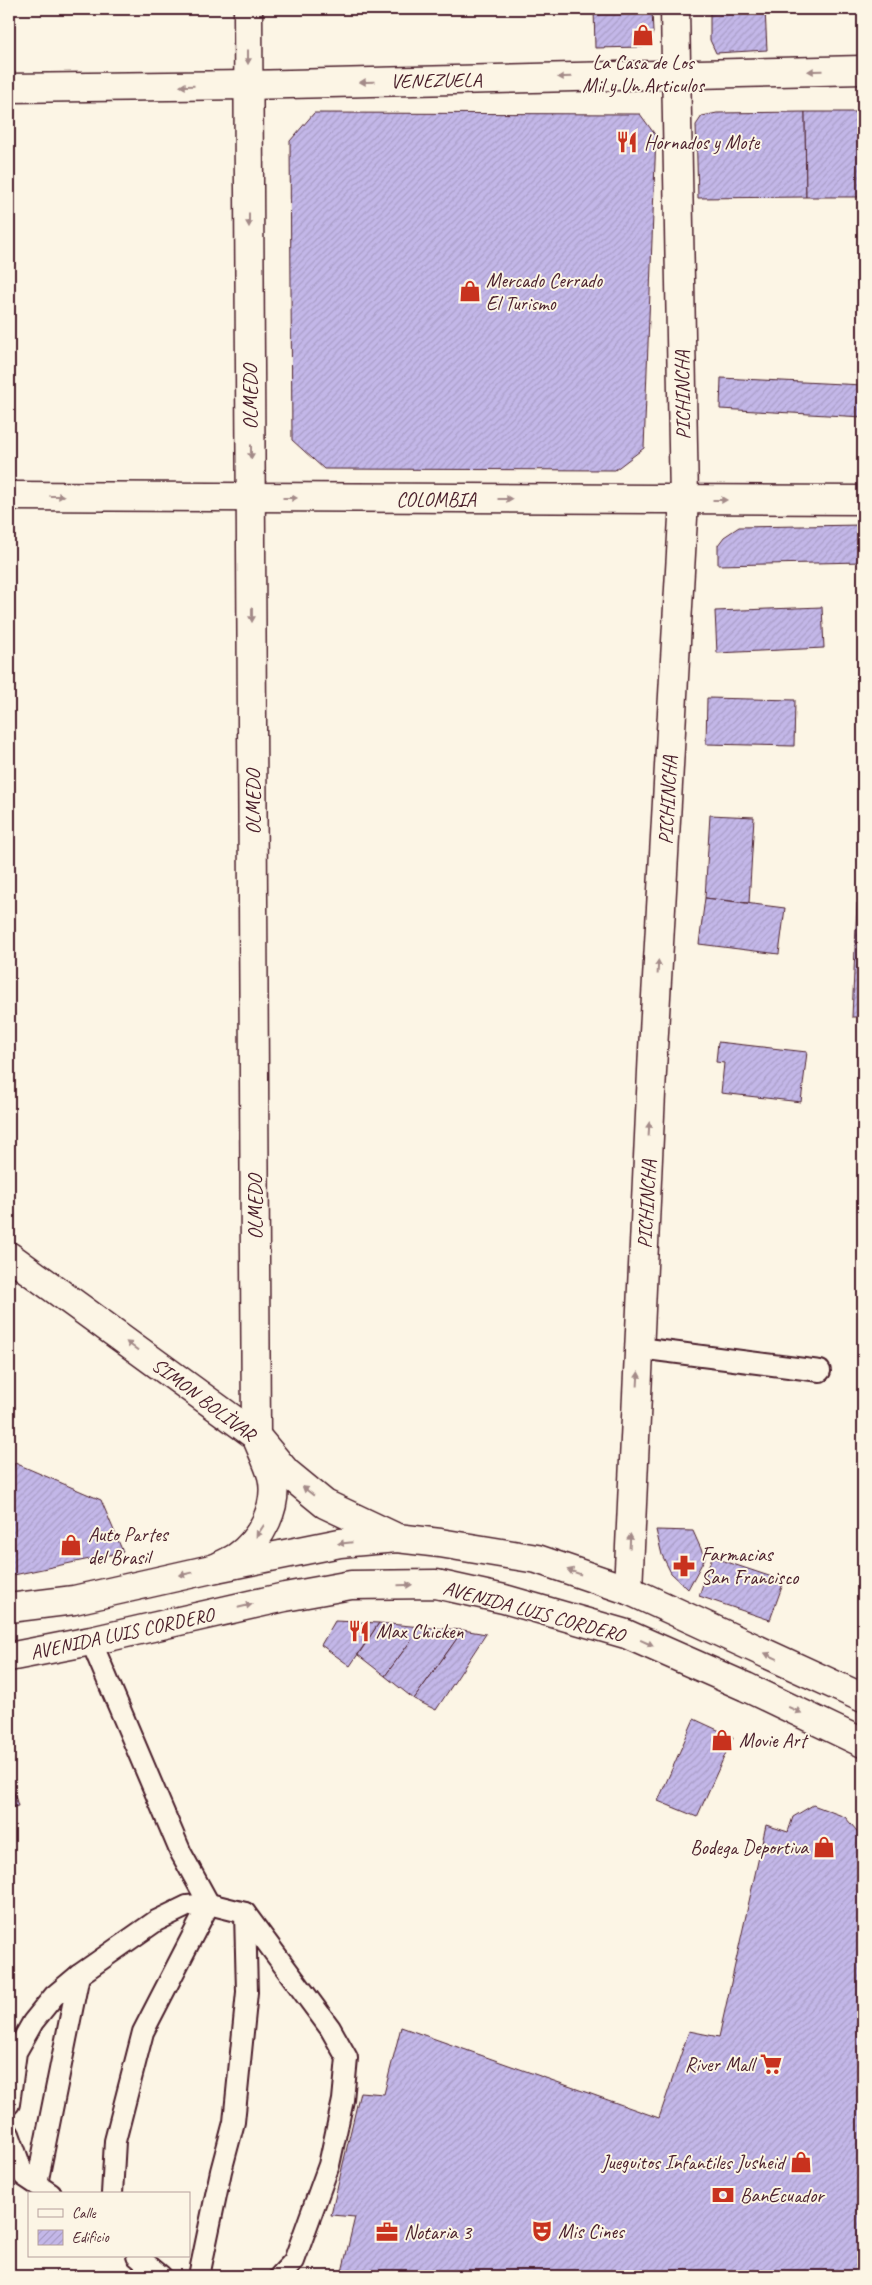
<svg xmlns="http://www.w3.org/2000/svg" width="872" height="2285" font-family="Caveat,sans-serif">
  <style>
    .building { fill: url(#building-hatch); stroke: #4a1f2b }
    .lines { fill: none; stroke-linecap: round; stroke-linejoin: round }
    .service-casing { stroke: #4a1f2b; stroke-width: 24 }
    .minor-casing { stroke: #4a1f2b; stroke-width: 31 }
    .secondary-casing { stroke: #4a1f2b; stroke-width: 31 }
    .service { stroke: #fcf5e5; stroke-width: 20 }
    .minor { stroke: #fcf5e5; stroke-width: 28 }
    .secondary { stroke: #fcf5e5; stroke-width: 28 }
    .oneway { fill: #a38a88 }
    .labels { text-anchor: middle; stroke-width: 4; stroke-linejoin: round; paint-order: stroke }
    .poi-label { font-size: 20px; fill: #4a1f2b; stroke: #fcf5e5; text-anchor: start }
    .street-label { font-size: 20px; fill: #4a1f2b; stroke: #fcf5e5 }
  </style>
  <defs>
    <pattern id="building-hatch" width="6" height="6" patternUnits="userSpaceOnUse" patternTransform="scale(1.25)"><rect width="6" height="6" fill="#c3b7e8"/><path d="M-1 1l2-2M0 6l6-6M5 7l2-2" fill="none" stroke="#a99dc7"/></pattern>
  </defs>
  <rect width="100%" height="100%" fill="#fcf5e5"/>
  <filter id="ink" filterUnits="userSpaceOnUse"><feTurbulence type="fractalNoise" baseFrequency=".02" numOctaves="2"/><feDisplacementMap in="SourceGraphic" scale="10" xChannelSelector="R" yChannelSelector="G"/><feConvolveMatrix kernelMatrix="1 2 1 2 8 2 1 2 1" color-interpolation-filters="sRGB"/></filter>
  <g filter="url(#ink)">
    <g class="building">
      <path d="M594,9H652L653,33L643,47L595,48Z"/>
      <path d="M710,9H765L767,50L716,53L710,40Z"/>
      <path d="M805,112L806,197L698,198L696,125L702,116L717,113Z"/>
      <path d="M805,112H863V197H806Z"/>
      <path d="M314,113L640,114L656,136L644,448L615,470L324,469L292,440L290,141Z"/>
      <path d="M721,378L863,385V417L720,409Z"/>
      <path d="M863,525V562L718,565V545L724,537L739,527Z"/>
      <path d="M822,607L824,648L717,653L715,611Z"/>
      <path d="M707,698L795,700L794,746L706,744Z"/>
      <path d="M710,815L754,817L749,903L705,898Z"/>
      <path d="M705,898L785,908L779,954L699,944Z"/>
      <path d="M857,903H863V1017H852Z"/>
      <path d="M718,1042L807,1052L801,1102L721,1093L724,1063L716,1062Z"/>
      <path d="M15,1463L101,1500L123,1552L9,1576V1479Z"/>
      <path d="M656,1530L693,1531L705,1558L688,1589L671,1573L662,1555Z"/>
      <path d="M712,1557L784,1581L770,1620L699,1596Z"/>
      <path d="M335,1621L379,1623L350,1666L321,1645Z"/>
      <path d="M379,1623L421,1627L385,1676L358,1655Z"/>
      <path d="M421,1627L463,1630L414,1699L385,1676Z"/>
      <path d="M463,1630L486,1634L436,1710L414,1699Z"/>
      <path d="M694,1719L733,1737L697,1817L658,1801Z"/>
      <path d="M9,1775L18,1806L9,1808Z"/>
      <path d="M813,1805L845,1817L863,1838V2276H341L355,2217L331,2215L360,2092L384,2094L401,2027L659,2118L689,2031L719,2037L766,1825L788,1832L793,1817Z"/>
    </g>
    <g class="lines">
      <g class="service-casing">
        <g id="service">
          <path d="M639,1348L820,1371"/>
          <path d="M91,1641L181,1853L209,1904L143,2032L115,2141L112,2194"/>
          <path d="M9,2104L16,2052L33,2022L54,1996L79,1975L156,1921L187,1906L209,1904L245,1913L330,2028L347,2058L343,2100L329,2165L294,2261L280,2276"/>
          <path d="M9,2134L24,2176L51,2194"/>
          <path d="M37,2184L79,1975"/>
          <path d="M137,2256L161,2276"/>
          <path d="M199,2276L221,2171L234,2122L247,1992L245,1913"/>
        </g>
      </g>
      <g class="minor-casing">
        <g id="minor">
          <path d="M9,88L248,85L863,70"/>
          <path d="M9,496L863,500"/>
          <path d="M9,1256L256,1436L286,1472L325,1504L397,1538"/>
          <path d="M216,1568C223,1564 231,1561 237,1557C261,1540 279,1506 272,1476C268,1462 261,1449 256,1436L248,9"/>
          <path d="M628,1590L653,1050L684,500L675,9"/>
        </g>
      </g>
      <g class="secondary-casing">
        <g id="secondary">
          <path d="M9,1608L74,1600L216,1568L340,1543L397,1538L440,1543L537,1559L628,1590L863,1698"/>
          <path d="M9,1657L91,1641L285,1597L351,1585L436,1584L504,1599L626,1634L746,1687L863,1743"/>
        </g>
      </g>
      <use href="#service" class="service"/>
      <use href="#minor" class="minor"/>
      <use href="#secondary" class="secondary"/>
    </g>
    <defs><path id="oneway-solid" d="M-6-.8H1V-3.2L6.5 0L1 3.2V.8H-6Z" transform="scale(1.25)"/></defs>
    <g class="oneway">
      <use href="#oneway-solid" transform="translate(248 57) rotate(90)"/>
      <use href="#oneway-solid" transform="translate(815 71) rotate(179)"/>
      <use href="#oneway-solid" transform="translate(565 77) rotate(179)"/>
      <use href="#oneway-solid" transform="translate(367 82) rotate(179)"/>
      <use href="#oneway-solid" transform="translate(187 86) rotate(179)"/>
      <use href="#oneway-solid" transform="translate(249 220) rotate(90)"/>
      <use href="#oneway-solid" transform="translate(251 452) rotate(90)"/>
      <use href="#oneway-solid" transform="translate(57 496)"/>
      <use href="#oneway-solid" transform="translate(290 498)"/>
      <use href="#oneway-solid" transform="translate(505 499)"/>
      <use href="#oneway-solid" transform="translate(720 500)"/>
      <use href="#oneway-solid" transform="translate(252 615) rotate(90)"/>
      <use href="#oneway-solid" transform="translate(658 967) rotate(-87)"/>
      <use href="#oneway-solid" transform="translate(649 1129) rotate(-87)"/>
      <use href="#oneway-solid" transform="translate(132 1346) rotate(-144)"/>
      <use href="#oneway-solid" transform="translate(638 1379) rotate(-87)"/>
      <use href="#oneway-solid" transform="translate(308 1491) rotate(-142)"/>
      <use href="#oneway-solid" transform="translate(260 1531) rotate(123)"/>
      <use href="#oneway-solid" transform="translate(630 1541) rotate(-87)"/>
      <use href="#oneway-solid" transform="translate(345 1543) rotate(174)"/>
      <use href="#oneway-solid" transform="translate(574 1572) rotate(-161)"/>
      <use href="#oneway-solid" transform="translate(186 1574) rotate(167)"/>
      <use href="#oneway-solid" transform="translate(405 1585) rotate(-1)"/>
      <use href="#oneway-solid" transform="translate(245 1606) rotate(-13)"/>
      <use href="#oneway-solid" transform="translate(647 1643) rotate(24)"/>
      <use href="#oneway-solid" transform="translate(771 1656) rotate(-155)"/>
      <use href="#oneway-solid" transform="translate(795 1710) rotate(25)"/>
    </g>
  </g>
  <defs>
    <g id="shop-bare" transform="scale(1.725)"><path d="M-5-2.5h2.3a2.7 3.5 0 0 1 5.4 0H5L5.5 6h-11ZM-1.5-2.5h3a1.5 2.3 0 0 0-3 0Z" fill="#c8321e" stroke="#fcf5e5" stroke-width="2.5" paint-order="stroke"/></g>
    <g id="restaurant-bare" transform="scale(1.725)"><path d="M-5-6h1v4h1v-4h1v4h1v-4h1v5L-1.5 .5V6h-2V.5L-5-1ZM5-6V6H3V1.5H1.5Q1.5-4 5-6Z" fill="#c8321e" stroke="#fcf5e5" stroke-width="2.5" paint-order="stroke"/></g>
    <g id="pharmacy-bare" transform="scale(1.725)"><path d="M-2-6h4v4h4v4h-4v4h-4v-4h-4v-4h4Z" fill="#c8321e" stroke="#fcf5e5" stroke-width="2.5" paint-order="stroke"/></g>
    <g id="supermarket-bare" transform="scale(1.725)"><path d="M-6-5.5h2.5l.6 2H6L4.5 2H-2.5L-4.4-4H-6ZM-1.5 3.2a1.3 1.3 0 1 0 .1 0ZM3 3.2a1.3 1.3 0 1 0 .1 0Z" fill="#c8321e" stroke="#fcf5e5" stroke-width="2.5" paint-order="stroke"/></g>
    <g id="bank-bare" transform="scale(1.725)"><path d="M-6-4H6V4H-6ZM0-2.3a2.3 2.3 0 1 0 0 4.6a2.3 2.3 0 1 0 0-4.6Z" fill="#c8321e" stroke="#fcf5e5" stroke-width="2.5" paint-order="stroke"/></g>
    <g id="theatre-bare" transform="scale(1.725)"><path d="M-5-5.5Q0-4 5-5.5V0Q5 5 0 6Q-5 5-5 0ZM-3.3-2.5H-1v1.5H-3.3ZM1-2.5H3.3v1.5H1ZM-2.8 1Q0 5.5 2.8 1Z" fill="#c8321e" stroke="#fcf5e5" stroke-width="2.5" paint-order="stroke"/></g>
    <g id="office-bare" transform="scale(1.725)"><path d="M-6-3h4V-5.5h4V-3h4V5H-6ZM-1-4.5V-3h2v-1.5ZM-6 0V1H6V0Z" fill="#c8321e" stroke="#fcf5e5" stroke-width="2.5" paint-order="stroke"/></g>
  </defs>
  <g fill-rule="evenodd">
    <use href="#shop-bare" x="643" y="35"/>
    <use href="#restaurant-bare" x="627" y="142"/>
    <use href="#shop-bare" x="470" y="291"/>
    <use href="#shop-bare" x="71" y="1545"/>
    <use href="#pharmacy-bare" x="684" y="1566"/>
    <use href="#restaurant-bare" x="359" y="1631"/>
    <use href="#shop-bare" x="722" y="1740"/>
    <use href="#shop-bare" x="824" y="1847"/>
    <use href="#supermarket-bare" x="771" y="2064"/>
    <use href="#shop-bare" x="801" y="2162"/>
    <use href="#bank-bare" x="723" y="2195"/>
    <use href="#theatre-bare" x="542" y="2231"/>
    <use href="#office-bare" x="387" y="2232"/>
  </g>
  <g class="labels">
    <g class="poi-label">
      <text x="643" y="69" text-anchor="middle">La Casa de Los<tspan x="643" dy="23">Mil y Un Articulos</tspan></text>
      <text x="644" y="149">Hornados y Mote</text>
      <text x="486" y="287">Mercado Cerrado<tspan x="486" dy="23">El Turismo</tspan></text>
      <text x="88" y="1541">Auto Partes<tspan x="88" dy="23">del Brasil</tspan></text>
      <text x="701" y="1561">Farmacias<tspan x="701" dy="23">San Francisco</tspan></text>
      <text x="376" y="1638">Max Chicken</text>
      <text x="739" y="1747">Movie Art</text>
      <text x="808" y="1854" text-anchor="end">Bodega Deportiva</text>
      <text x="754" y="2071" text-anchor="end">River Mall</text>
      <text x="784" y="2169" text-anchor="end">Jueguitos Infantiles Jusheid</text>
      <text x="740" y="2202">BanEcuador</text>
      <text x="558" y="2238">Mis Cines</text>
      <text x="404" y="2239">Notaria 3</text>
    </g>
    <g class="street-label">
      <text transform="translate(436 80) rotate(-1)" y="7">VENEZUELA</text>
      <text transform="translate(682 395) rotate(-91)" y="7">PICHINCHA</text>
      <text transform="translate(250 397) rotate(-90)" y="7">OLMEDO</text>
      <text x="436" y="506">COLOMBIA</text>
      <text transform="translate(667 800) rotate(-87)" y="7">PICHINCHA</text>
      <text transform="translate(253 802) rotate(-90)" y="7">OLMEDO</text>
      <text transform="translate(646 1204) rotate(-87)" y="7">PICHINCHA</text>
      <text transform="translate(255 1207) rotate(-90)" y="7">OLMEDO</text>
      <text transform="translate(204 1399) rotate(37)" y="7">SIMON BOLÌVAR</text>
      <text transform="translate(534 1611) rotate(15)" y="7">AVENIDA LUIS CORDERO</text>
      <text transform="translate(122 1633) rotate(-12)" y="7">AVENIDA LUIS CORDERO</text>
    </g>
  </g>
  <rect width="872" height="2285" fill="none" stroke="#fcf5e5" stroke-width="30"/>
  <rect x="15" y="15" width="842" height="2255" fill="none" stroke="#4a1f2b" stroke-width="2" filter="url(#ink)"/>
  <rect x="28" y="2192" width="162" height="65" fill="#fcf5e5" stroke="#b59f9b"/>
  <rect x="38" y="2209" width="25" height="8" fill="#fcf5e5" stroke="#b59f9b"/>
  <text x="72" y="2218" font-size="15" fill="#4a1f2b">Calle</text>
  <rect x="38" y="2230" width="25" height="15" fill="url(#building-hatch)" stroke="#b59f9b"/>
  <text x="72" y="2242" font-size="15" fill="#4a1f2b">Edificio</text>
</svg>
